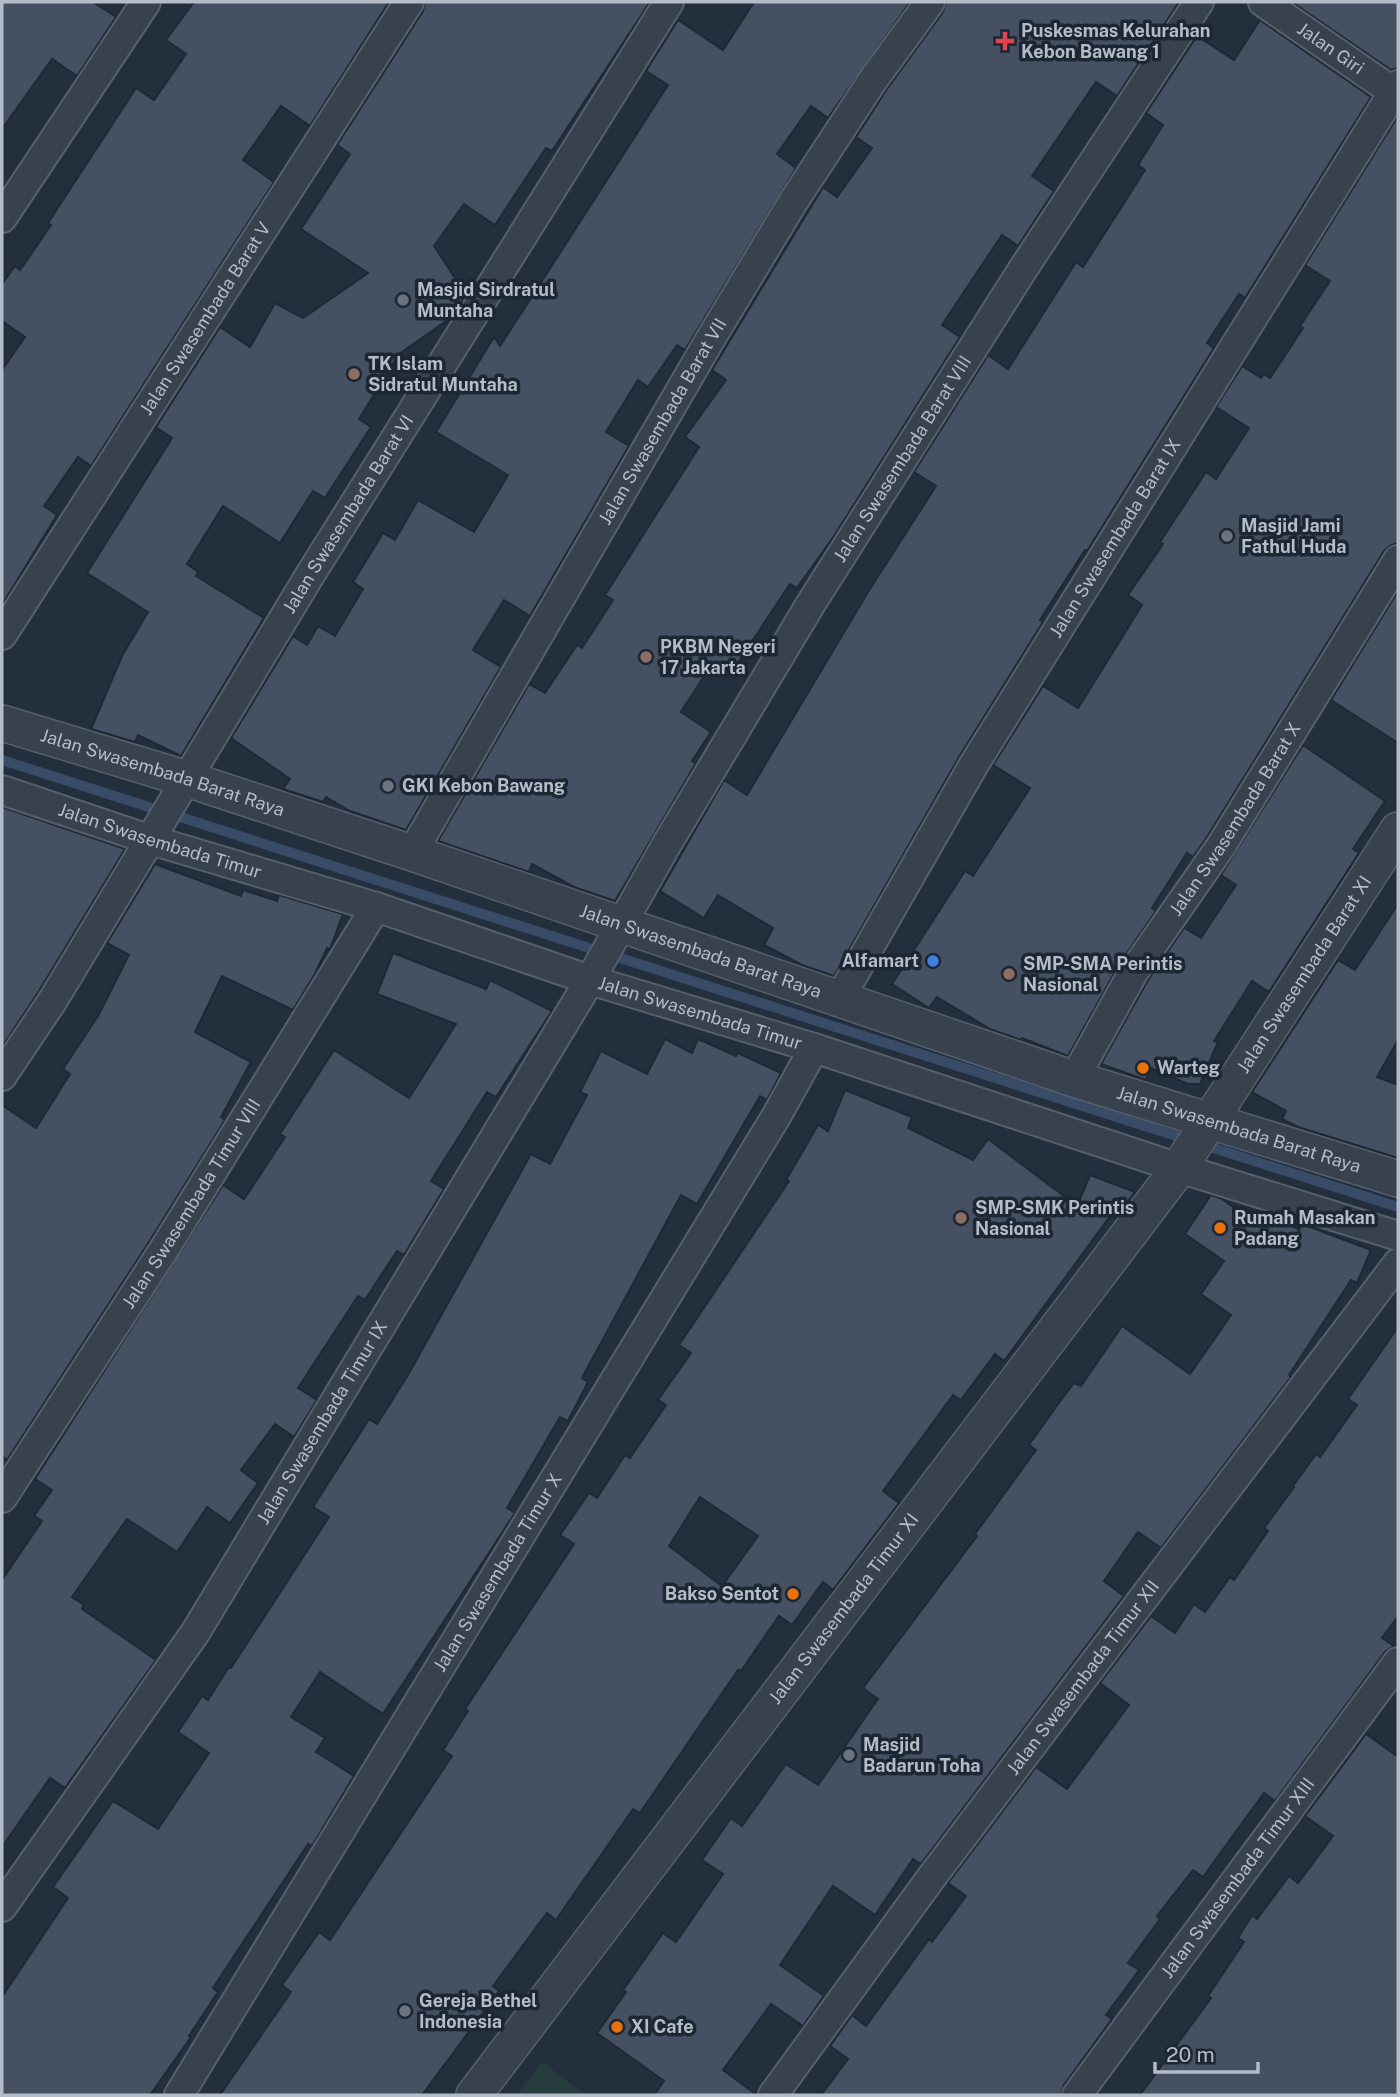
<svg xmlns="http://www.w3.org/2000/svg" width="1400" height="2097" font-family="'Public Sans',sans-serif">
  <style>
    .green { fill: #263c3f }
    .lines { fill: none; stroke-linecap: round; stroke-linejoin: round }
    .stream { stroke: #394c67; stroke-width: 10 }
    .building { fill: #455162; stroke: #1f2835; stroke-width: 2; fill-rule: evenodd }
    .minor-casing { stroke: #565f6c; stroke-width: 32 }
    .tertiary-casing { stroke: #565f6c; stroke-width: 38 }
    .minor { stroke: #38414e; stroke-width: 28 }
    .tertiary { stroke: #38414e; stroke-width: 35 }
    .health-dot { fill: #e0444e; stroke: #1d2633; stroke-width: 2.5 }
    .worship-dot { fill: #6b7280; stroke: #1d2633; stroke-width: 2.5 }
    .education-dot { fill: #8d6e63; stroke: #1d2633; stroke-width: 2.5 }
    .shop-dot { fill: #3f7fe0; stroke: #1d2633; stroke-width: 2.5 }
    .food-dot { fill: #e8710a; stroke: #1d2633; stroke-width: 2.5 }
    .labels { text-anchor: middle; stroke-width: 7; stroke-linejoin: round; paint-order: stroke }
    .poi-label { font-size: 18px; font-weight: bold; fill: #b4bcc9; stroke: #1d2633; text-anchor: start }
    .street-label { font-size: 18px; fill: #b4bcc9; stroke: #1d2633 }
  </style>
  <rect width="100%" height="100%" fill="#242f3e"/>
  <path class="green" d="M542,2062L585,2095H517Z"/>
  <g class="lines">
    <path class="stream" d="M2,760L1398,1207"/>
  </g>
  <g class="building">
    <path d="M2,2H93L116,17L77,76L52,59L2,129Z"/>
    <path d="M194,2H389L310,126L281,106L243,160L274,182L91,466L78,457L44,506L57,515L2,605V370L25,337L2,321V284L15,266L20,270L51,225L48,223L136,88L154,100L186,54L166,40Z"/>
    <path d="M425,2H650L552,151L546,148L495,225L464,204L434,246L466,295L452,317L399,354L359,419L371,427L325,498L313,491L280,543L223,506L187,564L198,572L196,576L264,618L181,756L138,735L135,742L91,729L122,656L148,612L87,573L172,438L156,427L220,327L250,347L275,303L303,318L368,273L301,229L350,154L337,145L423,11Z"/>
    <path d="M754,2H910L828,118L811,106L777,154L796,168L685,350L677,345L648,387L638,380L606,432L629,446L530,616L504,600L473,650L501,667L406,830L350,811L326,797L323,802L283,789L290,779L231,738L293,636L307,645L318,626L335,636L363,589L353,582L383,533L395,540L418,500L474,532L508,475L436,432L494,337L500,346L668,85L646,71L678,20L723,50Z"/>
    <path d="M946,2H1179L1117,96L1096,82L1032,176L1054,191L1018,246L1002,235L942,325L960,337L834,536L797,588L790,584L731,673L713,662L681,712L711,732L692,761L696,763L615,901L574,887L532,864L529,872L438,841L529,684L545,693L577,645L582,648L613,600L605,595L699,447L685,437L726,380L712,370L823,187L837,197L872,148L856,137L887,89L943,12Z"/>
    <path d="M1292,2H1398V68L1391,70Z"/>
    <path d="M1260,20L1371,97L1245,298L1239,294L1207,343L1214,348L1087,551L1085,550L1040,620L1043,622L959,757L834,976L802,965L764,945L773,928L718,895L704,918L660,891L724,780L747,795L868,592L936,486L914,472L988,355L1008,369L1076,262L1083,267L1117,214L1145,170L1138,165L1163,125L1146,113L1197,36L1234,60Z"/>
    <path d="M1398,116V543L1390,546L1384,551L1207,837L1193,857L1187,853L1152,908L1156,911L1120,963L1068,1056L1022,1038L1021,1040L990,1029L937,997L929,1008L892,984L965,871L973,876L1030,788L993,765L1043,686L1078,708L1118,644L1142,605L1128,595L1163,544L1160,542L1206,472L1216,479L1249,428L1216,407L1242,366L1261,378L1264,374L1270,378L1303,328L1300,326L1330,281L1305,265Z"/>
    <path d="M1398,591V743L1331,700Z"/>
    <path d="M1303,745L1385,801L1353,849L1359,853L1269,992L1252,981L1214,1041L1218,1042L1200,1084H1188L1151,1068L1146,1080L1101,1064L1148,980L1184,928L1201,938L1236,885L1221,875Z"/>
    <path d="M2,807L125,849L39,991L2,1047Z"/>
    <path d="M155,864L241,896L243,890L277,901L279,895L343,914L330,949L327,948L315,974L293,1010L222,976L195,1032L251,1062L221,1117L225,1120L149,1242L7,1460L2,1456V1105L36,1128L70,1074L63,1069L98,1016L129,955L107,943Z"/>
    <path d="M1398,904V1040L1377,1077L1398,1085V1158L1298,1127L1282,1119L1286,1111L1252,1092L1338,960L1355,970Z"/>
    <path d="M393,953L486,989L490,980L552,1011L496,1097L487,1092L431,1181L444,1189L404,1255L397,1251L365,1300L358,1296L298,1388L317,1400L294,1437L275,1424L241,1470L258,1483L230,1523L207,1507L177,1552L127,1519L72,1597L84,1605L82,1609L156,1660L65,1788L50,1778L2,1847V1580L42,1521L34,1516L52,1490L35,1479L223,1185L244,1199L285,1137L280,1134L334,1050L409,1098L456,1024L377,994Z"/>
    <path d="M665,1039L692,1053L698,1039L736,1056L738,1053L781,1073L767,1100L760,1096L697,1204L681,1195L582,1378L588,1382L568,1421L560,1417L507,1508L515,1513L383,1714L320,1672L291,1717L325,1738L316,1752L354,1776L312,1846L308,1844L213,1988L218,1992L189,2036L191,2037L150,2095H2V1997L68,1898L53,1887L113,1801L158,1829L209,1753L178,1732L202,1696L208,1700L229,1667L231,1668L329,1517L313,1507L369,1419L377,1424L408,1375L531,1154L550,1164L587,1095L580,1092L601,1051L647,1074Z"/>
    <path d="M845,1090L912,1117L908,1128L973,1160L988,1139L1077,1206L1090,1175L1135,1192L1116,1217L1111,1215L1004,1361L995,1354L961,1400L953,1395L883,1491L899,1503L833,1590L823,1582L792,1625L779,1616L741,1671L738,1670L640,1813L633,1809L556,1920L547,1913L493,1986L499,1991L422,2095H220L291,1992L282,1985L319,1932L330,1940L452,1756L443,1750L468,1711L465,1709L574,1544L560,1535L589,1493L597,1498L625,1455L630,1458L666,1405L658,1400L691,1353L679,1345L789,1181L786,1180L818,1125L828,1131ZM700,1497L758,1536L722,1586L669,1546Z"/>
    <path d="M1211,1195L1220,1198L1257,1223L1265,1212L1280,1217L1299,1230L1302,1224L1371,1250L1357,1283L1351,1280L1289,1375L1291,1377L1161,1548L1138,1532L1104,1581L1124,1596L921,1864L913,1859L875,1915L833,1886L780,1965L824,1996L803,2026L771,2004L723,2070L757,2095H654L664,2081L597,2033L626,1992L623,1990L663,1933L676,1942L723,1874L702,1860L731,1818L742,1826L786,1764L818,1785L878,1699L863,1688L977,1536L975,1534L1036,1450L1029,1445L1056,1407L1074,1383L1081,1386L1122,1326L1190,1374L1231,1315L1201,1294L1224,1261L1185,1234Z"/>
    <path d="M1398,1327V1616L1382,1638L1394,1646L1385,1652L1275,1801L1264,1793L1203,1877L1193,1870L1157,1916L1160,1919L1128,1963L1139,1970L1106,2015L1112,2019L1064,2085L1061,2095H821L848,2059L830,2046L852,2015L866,2026L929,1939L932,1942L966,1896L948,1883L1036,1767L1067,1789L1129,1705L1100,1683L1151,1616L1175,1633L1194,1604L1205,1612L1230,1577L1234,1580L1268,1531L1264,1528L1294,1487L1293,1486L1316,1454L1320,1457L1357,1405L1348,1399Z"/>
    <path d="M1366,1734L1398,1757V2095H1140L1211,1998L1208,1996L1244,1942L1238,1938L1252,1915L1257,1919L1289,1876L1298,1883L1333,1836L1305,1816Z"/>
  </g>
  <g class="lines">
    <g class="minor-casing">
      <g id="minor">
        <path id="s1" d="M1263,2L1398,95"/>
        <path d="M2,218L146,2"/>
        <path id="s2" d="M2,635L409,2"/>
        <path id="s3" d="M2,790L151,840L376,907L590,980L814,1048L1179,1168L1398,1236"/>
        <path id="s4" d="M412,853L711,338L793,202L873,80L930,2"/>
        <path id="s5" d="M840,998L973,766L1398,85"/>
        <path id="s6" d="M2,1076L53,1000L310,575L669,2"/>
        <path id="s7" d="M1074,1079L1134,971L1221,846L1398,560"/>
        <path id="s8" d="M2,1498L163,1251L376,907"/>
        <path id="s9" d="M2,1907L195,1633L590,980L668,842L810,605L1023,269L1199,2"/>
        <path id="s10" d="M179,2095L777,1115L814,1048"/>
        <path id="s11" d="M773,2095L931,1878L1398,1263"/>
        <path id="s12" d="M1077,2095L1398,1662"/>
      </g>
    </g>
    <g class="tertiary-casing">
      <g id="tertiary">
        <path id="s13" d="M2,723L187,779L412,853L1074,1079L1398,1179"/>
        <path id="s14" d="M474,2095L1179,1168L1398,830"/>
      </g>
    </g>
    <use href="#minor" class="minor"/>
    <use href="#tertiary" class="tertiary"/>
  </g>
  <path class="health-dot" d="M1001.5 30.5h7v7h7v7h-7v7h-7v-7h-7v-7h7z"/>
  <g class="worship-dot">
    <circle cx="403" cy="300" r="7"/>
    <circle cx="1227" cy="536" r="7"/>
    <circle cx="388" cy="786" r="7"/>
    <circle cx="849" cy="1755" r="7"/>
    <circle cx="405" cy="2011" r="7"/>
  </g>
  <g class="education-dot">
    <circle cx="354" cy="374" r="7"/>
    <circle cx="646" cy="657" r="7"/>
    <circle cx="1009" cy="974" r="7"/>
    <circle cx="961" cy="1218" r="7"/>
  </g>
  <circle class="shop-dot" cx="933" cy="961" r="7"/>
  <g class="food-dot">
    <circle cx="1143" cy="1068" r="7"/>
    <circle cx="1220" cy="1228" r="7"/>
    <circle cx="793" cy="1594" r="7"/>
    <circle cx="617" cy="2027" r="7"/>
  </g>
  <g class="labels">
    <g class="poi-label">
      <text x="1021" y="37">Puskesmas Kelurahan<tspan x="1021" dy="21">Kebon Bawang 1</tspan></text>
      <text x="417" y="296">Masjid Sirdratul<tspan x="417" dy="21">Muntaha</tspan></text>
      <text x="368" y="370">TK Islam<tspan x="368" dy="21">Sidratul Muntaha</tspan></text>
      <text x="1241" y="532">Masjid Jami<tspan x="1241" dy="21">Fathul Huda</tspan></text>
      <text x="660" y="653">PKBM Negeri<tspan x="660" dy="21">17 Jakarta</tspan></text>
      <text x="402" y="792">GKI Kebon Bawang</text>
      <text x="919" y="967" text-anchor="end">Alfamart</text>
      <text x="1023" y="970">SMP-SMA Perintis<tspan x="1023" dy="21">Nasional</tspan></text>
      <text x="1157" y="1074">Warteg</text>
      <text x="975" y="1214">SMP-SMK Perintis<tspan x="975" dy="21">Nasional</tspan></text>
      <text x="1234" y="1224">Rumah Masakan<tspan x="1234" dy="21">Padang</tspan></text>
      <text x="779" y="1600" text-anchor="end">Bakso Sentot</text>
      <text x="863" y="1751">Masjid<tspan x="863" dy="21">Badarun Toha</tspan></text>
      <text x="419" y="2007">Gereja Bethel<tspan x="419" dy="21">Indonesia</tspan></text>
      <text x="631" y="2033">XI Cafe</text>
    </g>
    <g class="street-label">
      <text dy="6" stroke="none"><textPath href="#s1" startOffset="82">Jalan Giri</textPath></text>
      <text dy="6" stroke="none"><textPath href="#s2" startOffset="376">Jalan Swasembada Barat V</textPath></text>
      <text dy="6" stroke="none"><textPath href="#s4" startOffset="499">Jalan Swasembada Barat VII</textPath></text>
      <text dy="6" stroke="none"><textPath href="#s9" startOffset="1706">Jalan Swasembada Barat VIII</textPath></text>
      <text dy="6" stroke="none"><textPath href="#s6" startOffset="660">Jalan Swasembada Barat VI</textPath></text>
      <text dy="6" stroke="none"><textPath href="#s5" startOffset="536">Jalan Swasembada Barat IX</textPath></text>
      <text dy="6" stroke="none"><textPath href="#s13" startOffset="168">Jalan Swasembada Barat Raya</textPath></text>
      <text dy="6" stroke="none"><textPath href="#s7" startOffset="306">Jalan Swasembada Barat X</textPath></text>
      <text dy="6" stroke="none"><textPath href="#s3" startOffset="166">Jalan Swasembada Timur</textPath></text>
      <text dy="6" stroke="none"><textPath href="#s13" startOffset="735">Jalan Swasembada Barat Raya</textPath></text>
      <text dy="6" stroke="none"><textPath href="#s14" startOffset="1395">Jalan Swasembada Barat XI</textPath></text>
      <text dy="6" stroke="none"><textPath href="#s3" startOffset="733">Jalan Swasembada Timur</textPath></text>
      <text dy="6" stroke="none"><textPath href="#s13" startOffset="1302">Jalan Swasembada Barat Raya</textPath></text>
      <text dy="6" stroke="none"><textPath href="#s8" startOffset="350">Jalan Swasembada Timur VIII</textPath></text>
      <text dy="6" stroke="none"><textPath href="#s9" startOffset="581">Jalan Swasembada Timur IX</textPath></text>
      <text dy="6" stroke="none"><textPath href="#s10" startOffset="612">Jalan Swasembada Timur X</textPath></text>
      <text dy="6" stroke="none"><textPath href="#s14" startOffset="611">Jalan Swasembada Timur XI</textPath></text>
      <text dy="6" stroke="none"><textPath href="#s11" startOffset="520">Jalan Swasembada Timur XII</textPath></text>
      <text dy="6" stroke="none"><textPath href="#s12" startOffset="270">Jalan Swasembada Timur XIII</textPath></text>
    </g>
  </g>
  <rect width="1400" height="2097" fill="none" stroke="#b4bcc9" stroke-width="7"/>
  <path d="M1155 2062v10h103v-10" fill="none" stroke="#b4bcc9" stroke-width="3.5"/>
  <text x="1166" y="2062" font-size="21" fill="#b4bcc9" stroke="#1d2633" stroke-width="5" paint-order="stroke">20 m</text>
</svg>
